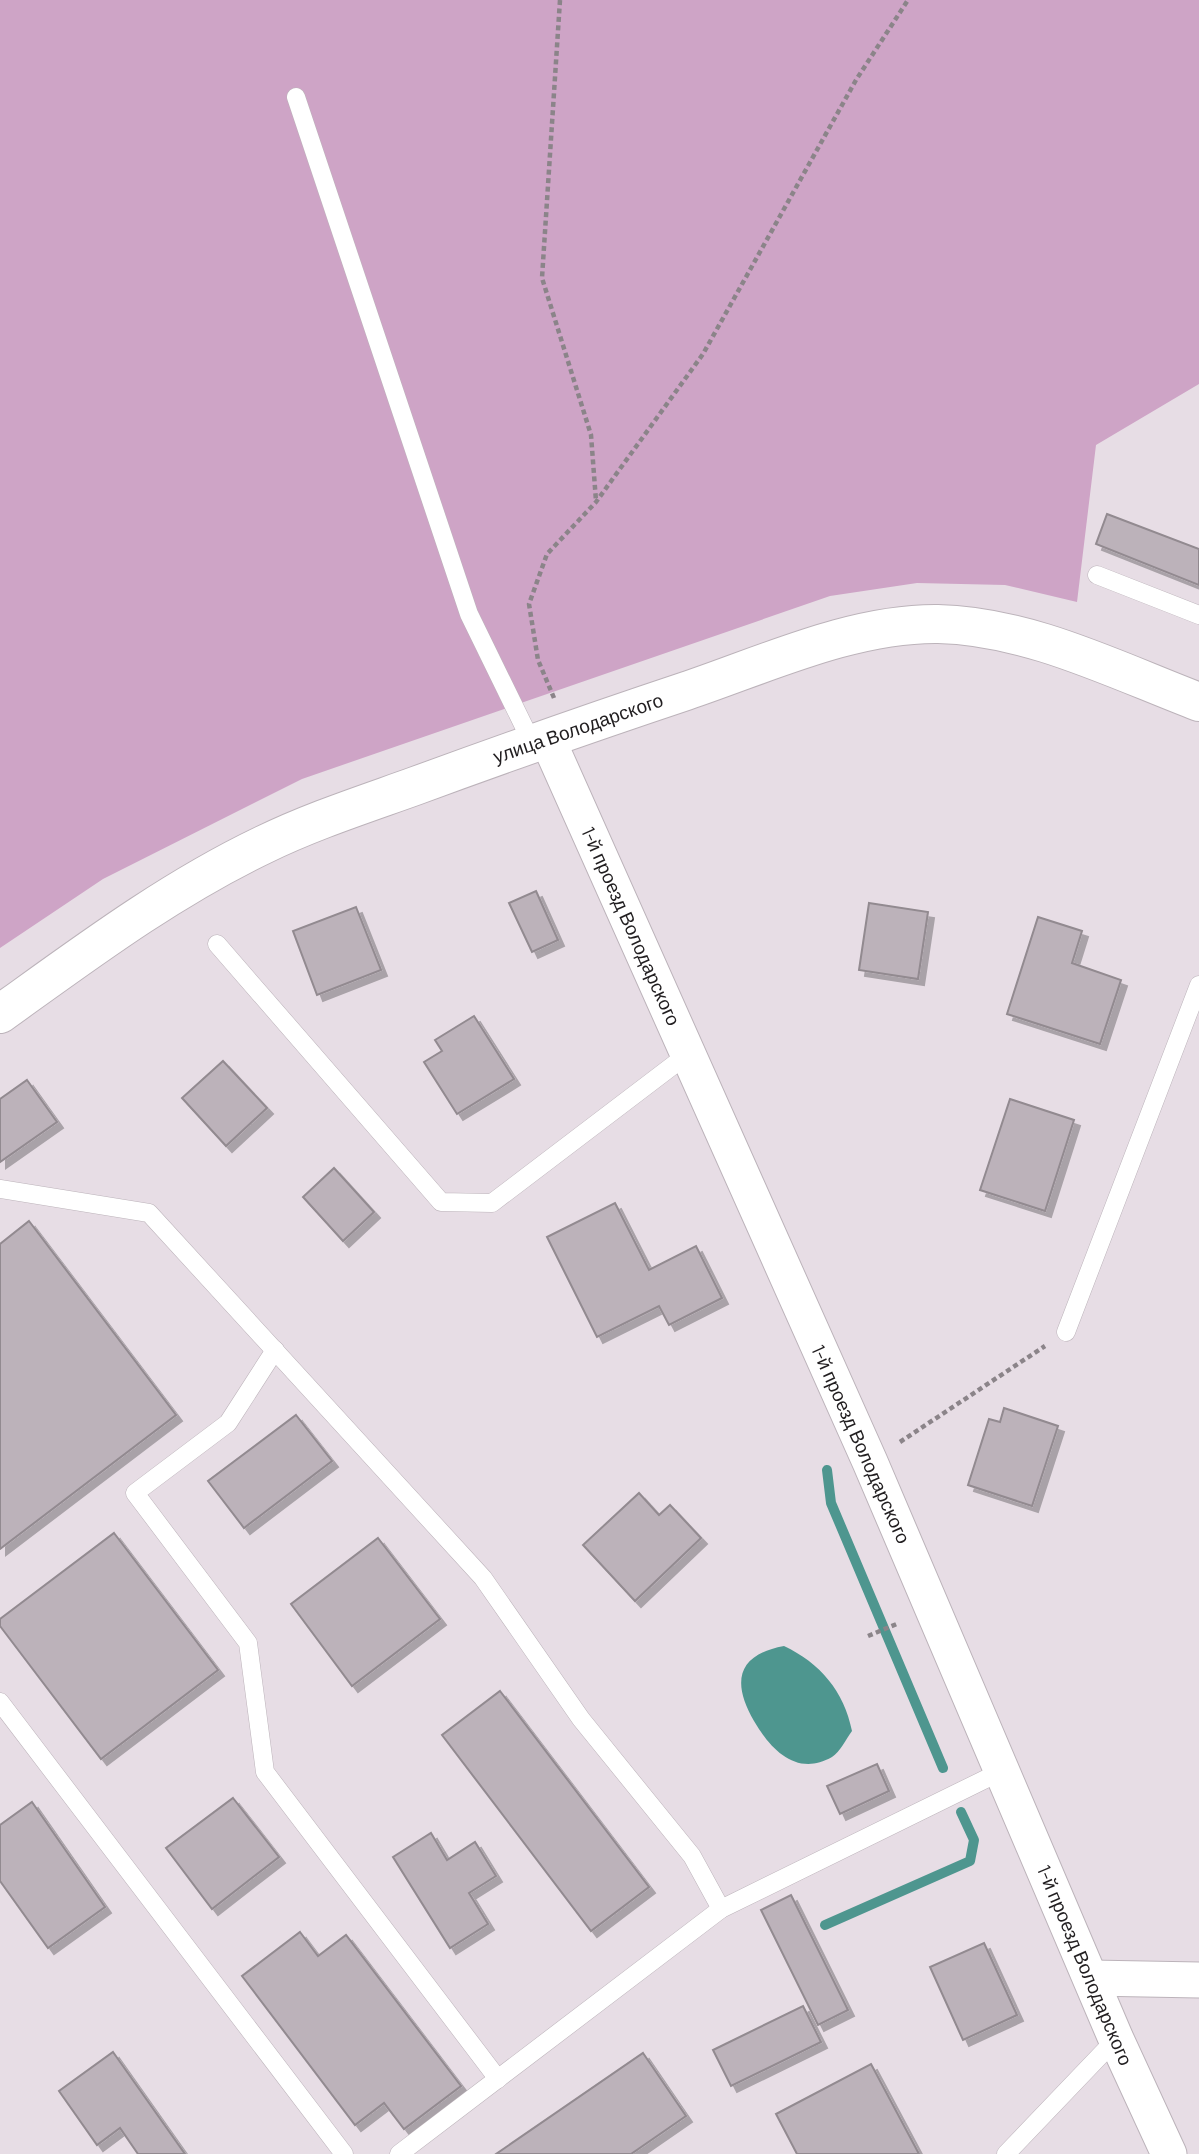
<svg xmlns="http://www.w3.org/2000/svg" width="1199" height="2154" font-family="Barlow,sans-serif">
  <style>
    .green { fill: #cea4c6 }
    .water { fill: #4e968f }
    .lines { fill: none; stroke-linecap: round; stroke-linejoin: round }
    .stream { stroke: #4e968f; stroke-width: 10 }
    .building { fill: #bcb2ba; stroke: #928a90; stroke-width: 2; filter: url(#shadow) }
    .service-casing { stroke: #bcb3ba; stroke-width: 19 }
    .minor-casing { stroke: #bcb3ba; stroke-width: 37 }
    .tertiary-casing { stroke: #bcb3ba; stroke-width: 40 }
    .path { stroke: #8b8489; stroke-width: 4.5; stroke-dasharray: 5 3.5; stroke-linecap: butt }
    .service { stroke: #fff; stroke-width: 18 }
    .minor { stroke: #fff; stroke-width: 35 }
    .tertiary { stroke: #fff; stroke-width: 38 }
    .labels { text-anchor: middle; stroke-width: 7; stroke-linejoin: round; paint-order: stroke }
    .street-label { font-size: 19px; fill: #211e20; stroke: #fff }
  </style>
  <defs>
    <filter id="shadow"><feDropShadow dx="6" dy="6" stdDeviation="0" flood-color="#0004"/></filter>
  </defs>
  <rect width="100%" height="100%" fill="#e7dde5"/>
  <path class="green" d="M0,0H1199V384L1096,445L1077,602L1005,585L917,583L830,596L302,779L103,879L0,948Z"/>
  <path class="water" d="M784,1646C820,1663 844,1691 852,1731C846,1739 840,1752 832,1757C797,1777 771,1750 754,1721C732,1683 736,1655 784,1646Z"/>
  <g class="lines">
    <g class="stream">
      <path d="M827,1470L831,1503L943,1768"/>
      <path d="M825,1925L970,1861L974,1840L961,1812"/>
    </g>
  </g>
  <g class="building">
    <path d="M1107,514L1199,549V585L1096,544Z"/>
    <path d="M536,891L558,940L532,952L509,903Z"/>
    <path d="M869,903L928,912L918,979L859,970Z"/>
    <path d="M356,907L381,970L317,995L293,931Z"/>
    <path d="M1038,917L1082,931L1072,963L1121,980L1100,1044L1007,1014Z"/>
    <path d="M474,1016L514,1079L457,1114L424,1062L442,1051L435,1040Z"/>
    <path d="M223,1061L267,1108L226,1146L182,1098Z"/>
    <path d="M27,1080L57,1122L0,1162V1099Z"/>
    <path d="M1010,1099L1074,1120L1045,1211L980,1190Z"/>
    <path d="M334,1168L374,1212L343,1241L303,1197Z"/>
    <path d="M615,1203L649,1270L696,1246L722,1298L669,1325L659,1306L597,1337L547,1237Z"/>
    <path d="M29,1221L176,1415L0,1549V1244Z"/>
    <path d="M1004,1408L1058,1426L1032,1506L968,1485L989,1419L1000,1422Z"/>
    <path d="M296,1415L332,1461L244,1528L208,1481Z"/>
    <path d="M639,1493L659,1515L670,1505L701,1538L635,1601L583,1545Z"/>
    <path d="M114,1533L218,1670L101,1759L0,1626V1619Z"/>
    <path d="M378,1538L440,1619L352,1686L291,1604Z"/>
    <path d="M500,1691L649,1887L591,1931L442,1735Z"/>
    <path d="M877,1764L889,1791L840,1814L827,1786Z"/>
    <path d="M233,1798L279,1857L212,1909L166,1848Z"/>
    <path d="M32,1802L105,1907L48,1948L0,1881V1825Z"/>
    <path d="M431,1833L447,1860L475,1842L496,1876L469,1893L488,1924L450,1948L393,1857Z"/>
    <path d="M791,1895L848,2010L818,2025L761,1910Z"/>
    <path d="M300,1932L318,1956L346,1935L461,2086L404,2129L384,2103L355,2125L242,1976Z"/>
    <path d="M984,1943L1017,2015L963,2040L930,1967Z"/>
    <path d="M803,2006L821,2042L731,2086L713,2050Z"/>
    <path d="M113,2052L185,2154H138L120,2128L97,2145L59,2091Z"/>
    <path d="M643,2053L686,2116L631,2154H496Z"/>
    <path d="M871,2064L919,2154H797L776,2114Z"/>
  </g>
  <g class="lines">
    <g class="service-casing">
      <g id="service">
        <path d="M296,97L469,614L532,743"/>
        <path d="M1097,575L1199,615"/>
        <path d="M217,944L441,1202L492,1203L688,1054"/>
        <path d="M0,1189L149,1213L483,1578L581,1719L692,1856L721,1909"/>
        <path d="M1066,1332L1199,985"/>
        <path d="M275,1350L228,1423L135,1493L248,1643L265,1772L498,2079"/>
        <path d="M0,1702L344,2154"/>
        <path d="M399,2154L721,1909L1002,1771"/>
        <path d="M1006,2154L1116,2039"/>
      </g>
    </g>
    <g class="minor-casing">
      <g id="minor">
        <path d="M547,738L870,1462L1116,2039L1169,2154"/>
        <path d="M1091,1978L1199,1980"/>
      </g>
    </g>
    <g class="tertiary-casing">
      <path id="tertiary" d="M0,1014C85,953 169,890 263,845C312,821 365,804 415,786C505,753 596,721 686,691C766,664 853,623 938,624C1029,626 1115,670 1199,702"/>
    </g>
    <g class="path">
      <path d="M560,0L542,278L591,435L596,501"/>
      <path d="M554,698L538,660L529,604L547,554L596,502L703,354L856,80L908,0"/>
      <path d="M900,1442L1045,1346"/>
      <path d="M868,1636L899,1623"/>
    </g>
    <use href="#service" class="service"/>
    <use href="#minor" class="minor"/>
    <use href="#tertiary" class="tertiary"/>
  </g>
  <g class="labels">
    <g class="street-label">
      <text transform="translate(578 728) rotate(-19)" y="7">улица Володарского</text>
      <text transform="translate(631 926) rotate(66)" y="7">1-й проезд Володарского</text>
      <text transform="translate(861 1444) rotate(66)" y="7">1-й проезд Володарского</text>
      <text transform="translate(1085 1965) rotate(67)" y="7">1-й проезд Володарского</text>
    </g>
  </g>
</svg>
